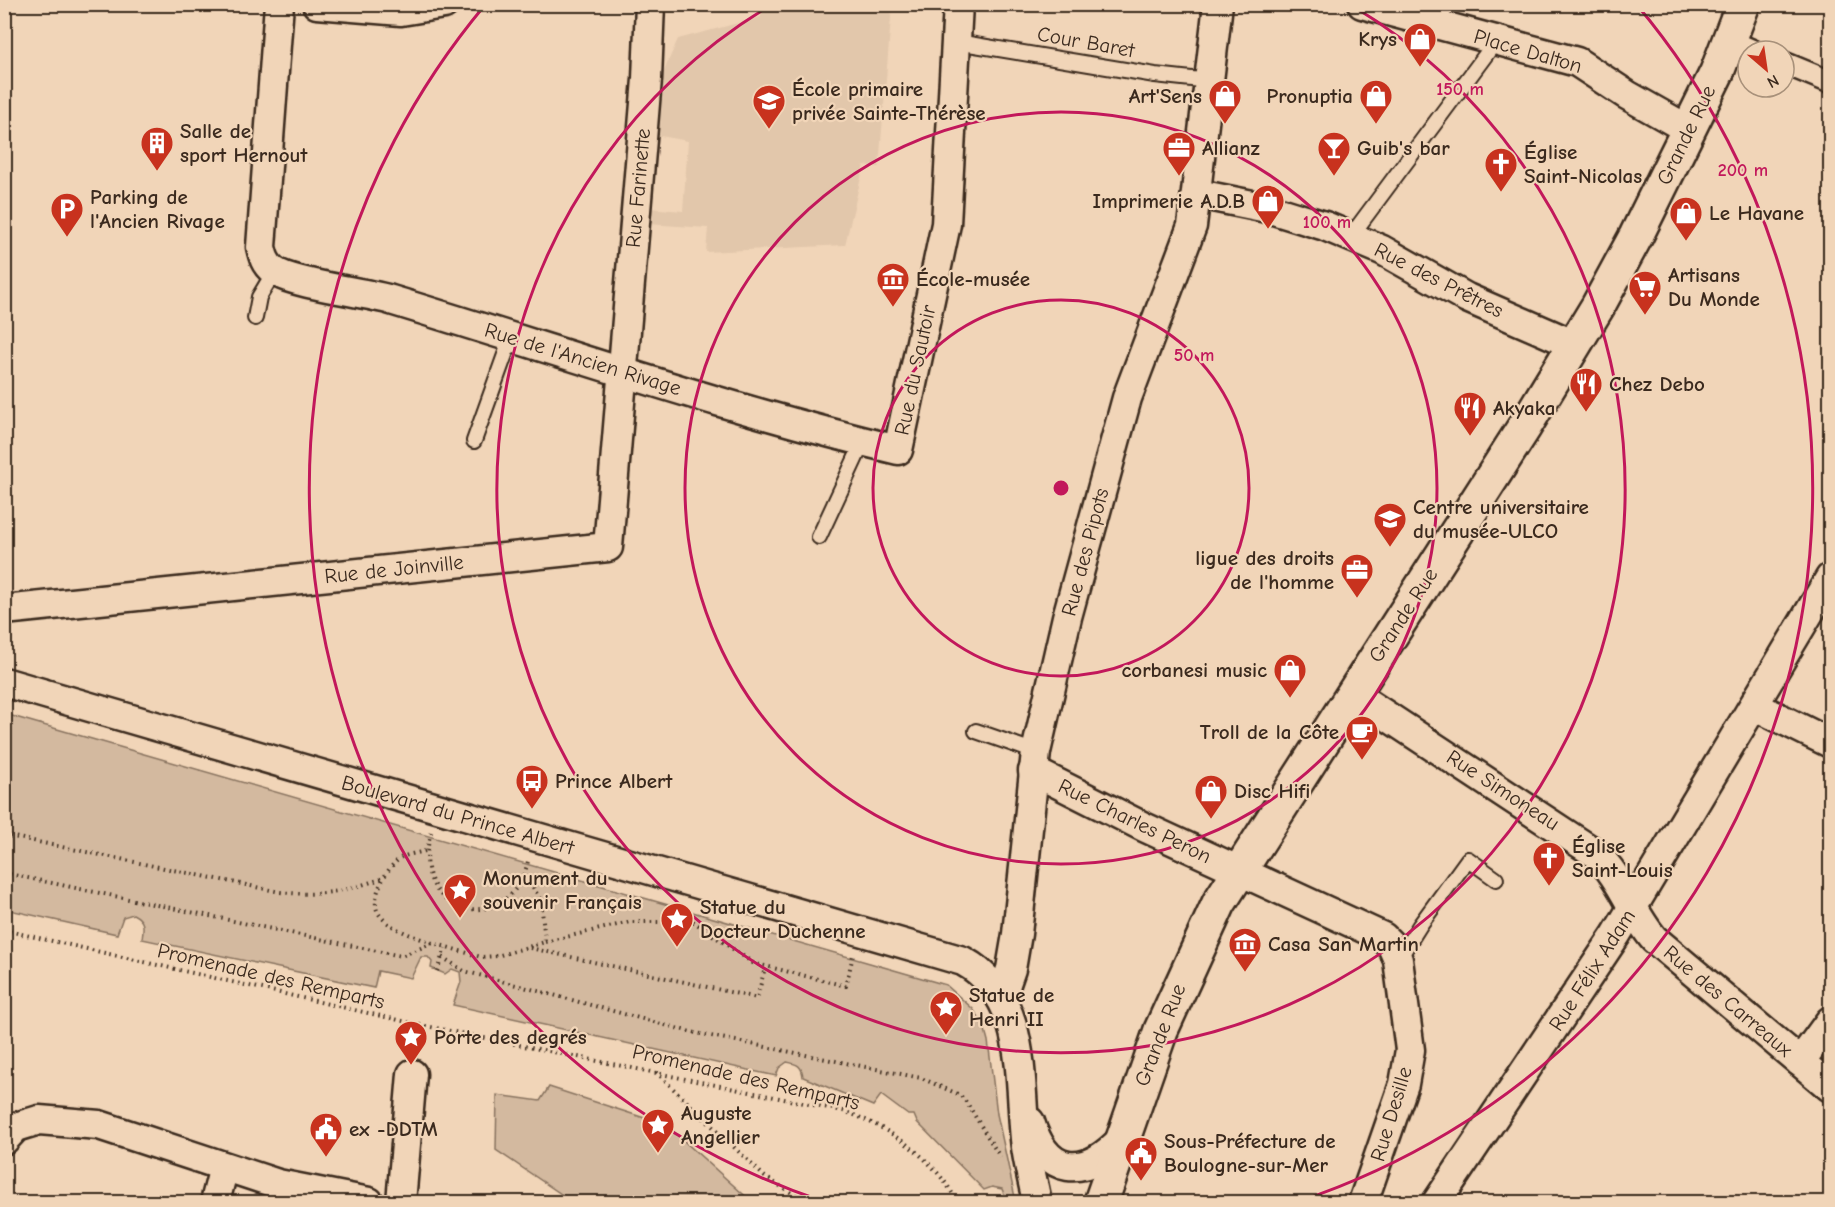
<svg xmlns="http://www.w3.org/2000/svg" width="1835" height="1207" font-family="'Comic Neue',sans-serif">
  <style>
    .built { fill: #e2c7ab }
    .green { fill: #d3b99f; stroke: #87725e; stroke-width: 1.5 }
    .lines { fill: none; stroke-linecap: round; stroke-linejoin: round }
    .service-casing { stroke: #3b2a1e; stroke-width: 18 }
    .pedestrian-casing { stroke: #3b2a1e; stroke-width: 26 }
    .minor-casing { stroke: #3b2a1e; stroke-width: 33 }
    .secondary-casing { stroke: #3b2a1e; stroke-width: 38 }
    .path { stroke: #3b2a1e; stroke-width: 4; stroke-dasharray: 1.5 4.5; stroke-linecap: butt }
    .service { stroke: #f1d5b8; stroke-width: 14 }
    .pedestrian { stroke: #f1d5b8; stroke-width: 21 }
    .minor { stroke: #f1d5b8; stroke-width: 28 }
    .secondary { stroke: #f1d5b8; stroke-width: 33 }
    .ring { fill: none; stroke: #c2185b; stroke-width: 3 }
    .labels { text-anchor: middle; stroke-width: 4.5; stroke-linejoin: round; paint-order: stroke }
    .poi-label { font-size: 21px; font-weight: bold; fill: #3b2a1e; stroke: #f1d5b8; text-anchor: start }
    .street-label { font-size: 21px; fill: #3b2a1e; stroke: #f1d5b8 }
    .centre { fill: #c2185b; stroke: #f1d5b8; stroke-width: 3 }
    .ring-label { font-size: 18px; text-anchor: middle; font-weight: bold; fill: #c2185b; stroke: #f1d5b8; stroke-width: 4.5; stroke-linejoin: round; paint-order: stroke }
  </style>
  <rect width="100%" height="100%" fill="#f1d5b8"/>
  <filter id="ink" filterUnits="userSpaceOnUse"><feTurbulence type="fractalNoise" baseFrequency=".0167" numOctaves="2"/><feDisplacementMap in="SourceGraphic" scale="12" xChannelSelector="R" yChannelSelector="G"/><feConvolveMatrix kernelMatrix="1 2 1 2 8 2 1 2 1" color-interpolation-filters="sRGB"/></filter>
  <g filter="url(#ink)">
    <path class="built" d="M758,5H892L879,167L864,165L845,245L706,252L708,228L648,224L649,208L683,211L688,141L655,135L659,82L678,39L761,17Z"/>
    <g class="green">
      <path d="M5,714L946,985L973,1009L984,1026L988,1041L997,1114L1016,1202H1007L1002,1189L992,1187L984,1190L917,1122L914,1115H908L881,1095L873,1106L803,1077C802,1066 798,1064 787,1062L779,1068L776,1076L453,1005L461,982L460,972L452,969L445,974L431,968L432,962L428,957H421L411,978L378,971L374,988L142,939C144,927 145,920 133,914L123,917L117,934L5,909Z"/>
      <path d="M549,1087L666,1125L752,1202H573L496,1150L497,1095L540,1101Z"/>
    </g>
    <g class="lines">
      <g class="service-casing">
        <g id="service">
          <path d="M957,42L1155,75L1210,81"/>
          <path d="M1351,236L1496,41"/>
          <path d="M255,318L259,297L274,272"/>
          <path d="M474,441L511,338"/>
          <path d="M819,537L863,442"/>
          <path d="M976,731L1036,752"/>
          <path d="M1398,960L1420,925L1468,859L1496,879"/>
        </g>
      </g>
      <g class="pedestrian-casing">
        <g id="pedestrian">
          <path d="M1730,41L1753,51"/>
          <path d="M1784,63L1830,82"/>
        </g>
      </g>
      <g class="minor-casing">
        <g id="minor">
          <path d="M279,4L261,247C263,256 265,264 273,270C290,284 365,292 391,300C560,351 727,409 898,450L946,224L958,4"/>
          <path d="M317,4L401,11L444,4"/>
          <path d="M1362,4L1577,62L1627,95L1689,130"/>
          <path d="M1198,194L1267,208L1325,226L1382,250L1467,298L1575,345"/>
          <path d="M4,610L608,547L647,79L650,4"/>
          <path d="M4,682L963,961C1027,996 1019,1077 1025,1139C1027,1160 1033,1181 1037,1202"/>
          <path d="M1352,693L1595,853C1622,878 1631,912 1654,939L1830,1087"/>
          <path d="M1755,706L1830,743"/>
          <path d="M1033,771L1144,827L1383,937L1392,946L1398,960L1410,1050L1404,1084L1363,1202"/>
          <path d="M1001,998L1011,969L1017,934L1036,752L1067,617L1127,398L1192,226L1218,4"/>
          <path d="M1800,1062L1830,1021"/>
          <path d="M1030,1122C1047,1176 1083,1179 1121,1140"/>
          <path d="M4,1140L16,1127L39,1120L99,1125L278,1184L369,1202"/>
          <path d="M215,1202L224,1167"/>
          <path d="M401,1202L412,1074"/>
          <path d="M1437,1202L1616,935L1830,578"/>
        </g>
      </g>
      <g class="secondary-casing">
        <path id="secondary" d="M1101,1202L1161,1030L1219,903L1525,426L1598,306L1636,236L1717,72L1743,4"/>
      </g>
      <g class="path">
        <path d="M431,832C406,919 511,938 528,861"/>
        <path d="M4,835L280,892C324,897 343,891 384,878"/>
        <path d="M425,851C418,853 409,854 402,857C388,865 368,899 379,914C389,929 416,937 433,943"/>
        <path d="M4,873L401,956L433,943L481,957L497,956L545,942L541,900L525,875"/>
        <path d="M4,930L416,1024L843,1111C888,1126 936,1159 957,1202"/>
        <path d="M545,942L630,922H694L753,963L846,986L853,955"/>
        <path d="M530,948L757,998L765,968"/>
        <path d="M442,957L464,971L691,1032L921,1078L960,1095L967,1103L1000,1157"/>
        <path d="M437,971L445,948"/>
        <path d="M412,1048L416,1024"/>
        <path d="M656,1072L765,1177L807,1202"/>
      </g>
      <use href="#service" class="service"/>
      <use href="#pedestrian" class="pedestrian"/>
      <use href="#minor" class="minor"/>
      <use href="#secondary" class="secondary"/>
    </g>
  </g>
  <g class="ring">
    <circle cx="1061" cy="488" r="188"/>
    <circle cx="1061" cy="488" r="376"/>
    <path d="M1351 5A564 564 0 1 1 771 5"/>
    <path d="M822 1201A752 752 0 0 1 485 5M1637 5A752 752 0 0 1 1300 1201"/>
  </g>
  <defs>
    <g id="shop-pin" transform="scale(1.725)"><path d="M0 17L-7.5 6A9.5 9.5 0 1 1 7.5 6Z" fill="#c8321e" stroke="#f1d5b8"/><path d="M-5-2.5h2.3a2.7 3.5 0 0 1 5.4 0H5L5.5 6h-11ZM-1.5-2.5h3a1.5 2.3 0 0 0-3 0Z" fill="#fff"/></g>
    <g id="school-pin" transform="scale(1.725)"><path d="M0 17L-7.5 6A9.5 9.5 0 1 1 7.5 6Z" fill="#c8321e" stroke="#f1d5b8"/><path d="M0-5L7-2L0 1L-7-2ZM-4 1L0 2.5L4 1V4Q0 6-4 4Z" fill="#fff"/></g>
    <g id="building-pin" transform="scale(1.725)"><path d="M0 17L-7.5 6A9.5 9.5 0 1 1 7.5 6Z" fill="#c8321e" stroke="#f1d5b8"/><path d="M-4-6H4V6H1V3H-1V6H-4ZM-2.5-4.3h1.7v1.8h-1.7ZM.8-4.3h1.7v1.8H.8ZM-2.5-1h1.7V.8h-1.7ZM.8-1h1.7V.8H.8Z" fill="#fff"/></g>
    <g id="office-pin" transform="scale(1.725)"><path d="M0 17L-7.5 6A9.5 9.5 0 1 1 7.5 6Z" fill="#c8321e" stroke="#f1d5b8"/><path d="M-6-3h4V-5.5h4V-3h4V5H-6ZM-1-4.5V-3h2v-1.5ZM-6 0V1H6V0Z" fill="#fff"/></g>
    <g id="bar-pin" transform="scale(1.725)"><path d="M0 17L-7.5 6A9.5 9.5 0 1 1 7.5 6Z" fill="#c8321e" stroke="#f1d5b8"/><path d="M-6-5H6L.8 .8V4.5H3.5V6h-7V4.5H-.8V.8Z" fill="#fff"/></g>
    <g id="church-pin" transform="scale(1.725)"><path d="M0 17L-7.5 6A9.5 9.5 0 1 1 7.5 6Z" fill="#c8321e" stroke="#f1d5b8"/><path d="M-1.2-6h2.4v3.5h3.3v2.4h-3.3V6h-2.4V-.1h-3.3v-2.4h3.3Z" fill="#fff"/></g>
    <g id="parking-pin" transform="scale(1.725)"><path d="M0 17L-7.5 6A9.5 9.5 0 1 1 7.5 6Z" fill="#c8321e" stroke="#f1d5b8"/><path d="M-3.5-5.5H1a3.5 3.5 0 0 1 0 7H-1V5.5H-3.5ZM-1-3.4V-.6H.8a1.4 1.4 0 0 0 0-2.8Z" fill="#fff"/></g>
    <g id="museum-pin" transform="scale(1.725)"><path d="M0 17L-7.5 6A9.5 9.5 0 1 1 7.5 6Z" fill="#c8321e" stroke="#f1d5b8"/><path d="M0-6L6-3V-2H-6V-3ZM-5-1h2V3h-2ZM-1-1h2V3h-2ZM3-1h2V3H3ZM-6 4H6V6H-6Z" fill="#fff"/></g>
    <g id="supermarket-pin" transform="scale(1.725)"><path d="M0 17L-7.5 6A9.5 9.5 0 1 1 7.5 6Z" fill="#c8321e" stroke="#f1d5b8"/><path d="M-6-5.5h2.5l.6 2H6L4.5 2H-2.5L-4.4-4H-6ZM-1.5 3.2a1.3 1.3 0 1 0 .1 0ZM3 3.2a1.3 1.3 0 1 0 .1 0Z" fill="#fff"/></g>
    <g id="restaurant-pin" transform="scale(1.725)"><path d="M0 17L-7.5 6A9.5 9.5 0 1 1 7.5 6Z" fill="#c8321e" stroke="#f1d5b8"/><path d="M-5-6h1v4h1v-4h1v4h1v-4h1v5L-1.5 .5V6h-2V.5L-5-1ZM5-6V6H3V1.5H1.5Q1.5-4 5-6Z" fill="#fff"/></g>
    <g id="university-pin" transform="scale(1.725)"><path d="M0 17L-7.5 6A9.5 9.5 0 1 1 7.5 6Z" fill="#c8321e" stroke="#f1d5b8"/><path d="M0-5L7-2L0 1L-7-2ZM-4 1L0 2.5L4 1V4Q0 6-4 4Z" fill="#fff"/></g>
    <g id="cafe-pin" transform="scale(1.725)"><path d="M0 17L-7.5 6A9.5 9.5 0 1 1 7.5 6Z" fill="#c8321e" stroke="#f1d5b8"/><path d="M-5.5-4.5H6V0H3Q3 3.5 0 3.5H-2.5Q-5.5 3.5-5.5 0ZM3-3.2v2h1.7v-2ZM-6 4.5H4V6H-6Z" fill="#fff"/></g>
    <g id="bus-pin" transform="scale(1.725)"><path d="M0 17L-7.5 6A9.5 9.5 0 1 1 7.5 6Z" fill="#c8321e" stroke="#f1d5b8"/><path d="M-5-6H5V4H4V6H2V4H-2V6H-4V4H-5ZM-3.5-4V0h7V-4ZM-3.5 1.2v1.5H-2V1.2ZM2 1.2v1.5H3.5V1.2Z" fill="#fff"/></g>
    <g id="sight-pin" transform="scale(1.725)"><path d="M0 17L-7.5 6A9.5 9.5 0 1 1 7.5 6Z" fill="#c8321e" stroke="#f1d5b8"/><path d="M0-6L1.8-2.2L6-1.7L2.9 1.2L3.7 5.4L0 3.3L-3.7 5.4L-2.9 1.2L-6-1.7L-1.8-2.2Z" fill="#fff"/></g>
    <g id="civic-pin" transform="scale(1.725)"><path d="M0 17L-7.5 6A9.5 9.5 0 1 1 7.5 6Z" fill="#c8321e" stroke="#f1d5b8"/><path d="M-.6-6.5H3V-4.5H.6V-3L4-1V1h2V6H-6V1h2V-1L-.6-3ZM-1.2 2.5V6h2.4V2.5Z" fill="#fff"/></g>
  </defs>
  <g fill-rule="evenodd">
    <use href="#shop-pin" x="1420" y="39"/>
    <use href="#shop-pin" x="1225" y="96"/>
    <use href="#shop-pin" x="1376" y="96"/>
    <use href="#school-pin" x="769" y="101"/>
    <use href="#building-pin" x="157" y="143"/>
    <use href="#office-pin" x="1179" y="148"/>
    <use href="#bar-pin" x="1334" y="148"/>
    <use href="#church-pin" x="1501" y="164"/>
    <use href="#shop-pin" x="1268" y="201"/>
    <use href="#parking-pin" x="67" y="209"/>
    <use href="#shop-pin" x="1686" y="213"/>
    <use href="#museum-pin" x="893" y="279"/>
    <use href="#supermarket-pin" x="1645" y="287"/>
    <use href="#restaurant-pin" x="1586" y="384"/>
    <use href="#restaurant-pin" x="1470" y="408"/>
    <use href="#university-pin" x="1390" y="519"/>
    <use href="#office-pin" x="1357" y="570"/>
    <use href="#shop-pin" x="1290" y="670"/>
    <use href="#cafe-pin" x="1362" y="732"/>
    <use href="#bus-pin" x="532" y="781"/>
    <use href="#shop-pin" x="1211" y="791"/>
    <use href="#church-pin" x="1549" y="858"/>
    <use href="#sight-pin" x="460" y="890"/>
    <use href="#sight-pin" x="677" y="919"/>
    <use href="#museum-pin" x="1245" y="944"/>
    <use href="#sight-pin" x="946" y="1007"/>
    <use href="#sight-pin" x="411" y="1037"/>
    <use href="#sight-pin" x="658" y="1125"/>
    <use href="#civic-pin" x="326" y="1129"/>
    <use href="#civic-pin" x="1141" y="1153"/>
  </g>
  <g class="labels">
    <g class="poi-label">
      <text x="1397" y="46" text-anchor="end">Krys</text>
      <text x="792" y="96">École primaire<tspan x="792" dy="24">privée Sainte-Thérèse</tspan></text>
      <text x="1202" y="103" text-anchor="end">Art'Sens</text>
      <text x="1353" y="103" text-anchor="end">Pronuptia</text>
      <text x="180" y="138">Salle de<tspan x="180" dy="24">sport Hernout</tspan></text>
      <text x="1202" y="155">Allianz</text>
      <text x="1357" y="155">Guib's bar</text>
      <text x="1524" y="159">Église<tspan x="1524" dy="24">Saint-Nicolas</tspan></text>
      <text x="90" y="204">Parking de<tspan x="90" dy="24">l'Ancien Rivage</tspan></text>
      <text x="1245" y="208" text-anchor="end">Imprimerie A.D.B</text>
      <text x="1709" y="220">Le Havane</text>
      <text x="1668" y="282">Artisans<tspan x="1668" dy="24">Du Monde</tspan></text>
      <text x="916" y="286">École-musée</text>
      <text x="1609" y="391">Chez Debo</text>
      <text x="1493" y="415">Akyaka</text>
      <text x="1413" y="514">Centre universitaire<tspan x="1413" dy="24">du musée-ULCO</tspan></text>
      <text x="1334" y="565" text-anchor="end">ligue des droits<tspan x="1334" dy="24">de l'homme</tspan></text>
      <text x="1267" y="677" text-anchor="end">corbanesi music</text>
      <text x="1339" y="739" text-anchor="end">Troll de la Côte</text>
      <text x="555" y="788">Prince Albert</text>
      <text x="1234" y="798">Disc Hifi</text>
      <text x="1572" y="853">Église<tspan x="1572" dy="24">Saint-Louis</tspan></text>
      <text x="483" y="885">Monument du<tspan x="483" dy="24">souvenir Français</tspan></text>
      <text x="700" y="914">Statue du<tspan x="700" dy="24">Docteur Duchenne</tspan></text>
      <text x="1268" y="951">Casa San Martin</text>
      <text x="969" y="1002">Statue de<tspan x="969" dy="24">Henri II</tspan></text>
      <text x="434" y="1044">Porte des degrés</text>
      <text x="681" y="1120">Auguste<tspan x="681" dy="24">Angellier</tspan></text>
      <text x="349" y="1136">ex -DDTM</text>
      <text x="1164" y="1148">Sous-Préfecture de<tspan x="1164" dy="24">Boulogne-sur-Mer</tspan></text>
    </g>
    <g class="street-label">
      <text transform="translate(1086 42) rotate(10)" y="7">Cour Baret</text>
      <text transform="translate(1528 51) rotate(16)" y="7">Place Dalton</text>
      <text transform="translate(1686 135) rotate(-64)" y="7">Grande Rue</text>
      <text transform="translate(638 188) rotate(-85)" y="7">Rue Farinette</text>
      <text transform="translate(1439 280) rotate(27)" y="7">Rue des Prêtres</text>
      <text transform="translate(583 359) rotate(17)" y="7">Rue de l'Ancien Rivage</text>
      <text transform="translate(915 370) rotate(-78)" y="7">Rue du Sautoir</text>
      <text transform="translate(1085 552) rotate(-75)" y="7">Rue des Pipots</text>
      <text transform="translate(394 569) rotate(-6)" y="7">Rue de Joinville</text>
      <text transform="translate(1403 615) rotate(-57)" y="7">Grande Rue</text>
      <text transform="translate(1503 790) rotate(33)" y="7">Rue Simoneau</text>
      <text transform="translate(458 815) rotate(16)" y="7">Boulevard du Prince Albert</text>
      <text transform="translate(1135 821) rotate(26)" y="7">Rue Charles Peron</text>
      <text transform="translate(1592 970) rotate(-57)" y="7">Rue Félix Adam</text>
      <text transform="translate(271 976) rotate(13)" y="7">Promenade des Remparts</text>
      <text transform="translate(1728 1001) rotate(40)" y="7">Rue des Carreaux</text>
      <text transform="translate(1160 1035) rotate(-69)" y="7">Grande Rue</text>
      <text transform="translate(746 1077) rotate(13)" y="7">Promenade des Remparts</text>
      <text transform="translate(1391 1114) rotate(-73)" y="7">Rue Desille</text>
    </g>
  </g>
  <circle cx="1061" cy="488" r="9" class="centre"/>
  <g class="ring-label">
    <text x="1460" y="95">150 m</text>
    <text x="1743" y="176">200 m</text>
    <text x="1327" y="228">100 m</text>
    <text x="1194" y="361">50 m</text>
  </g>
  <rect width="1835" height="1207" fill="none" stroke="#f1d5b8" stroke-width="24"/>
  <rect x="12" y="12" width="1811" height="1183" fill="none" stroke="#3b2a1e" stroke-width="2" filter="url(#ink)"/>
  <g transform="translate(1766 69) rotate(151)"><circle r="28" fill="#f1d5b8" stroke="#a8917a" stroke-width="1.5"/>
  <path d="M0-4.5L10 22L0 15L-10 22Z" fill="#c8321e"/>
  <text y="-9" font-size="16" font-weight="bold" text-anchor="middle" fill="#3b2a1e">N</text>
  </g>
</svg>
